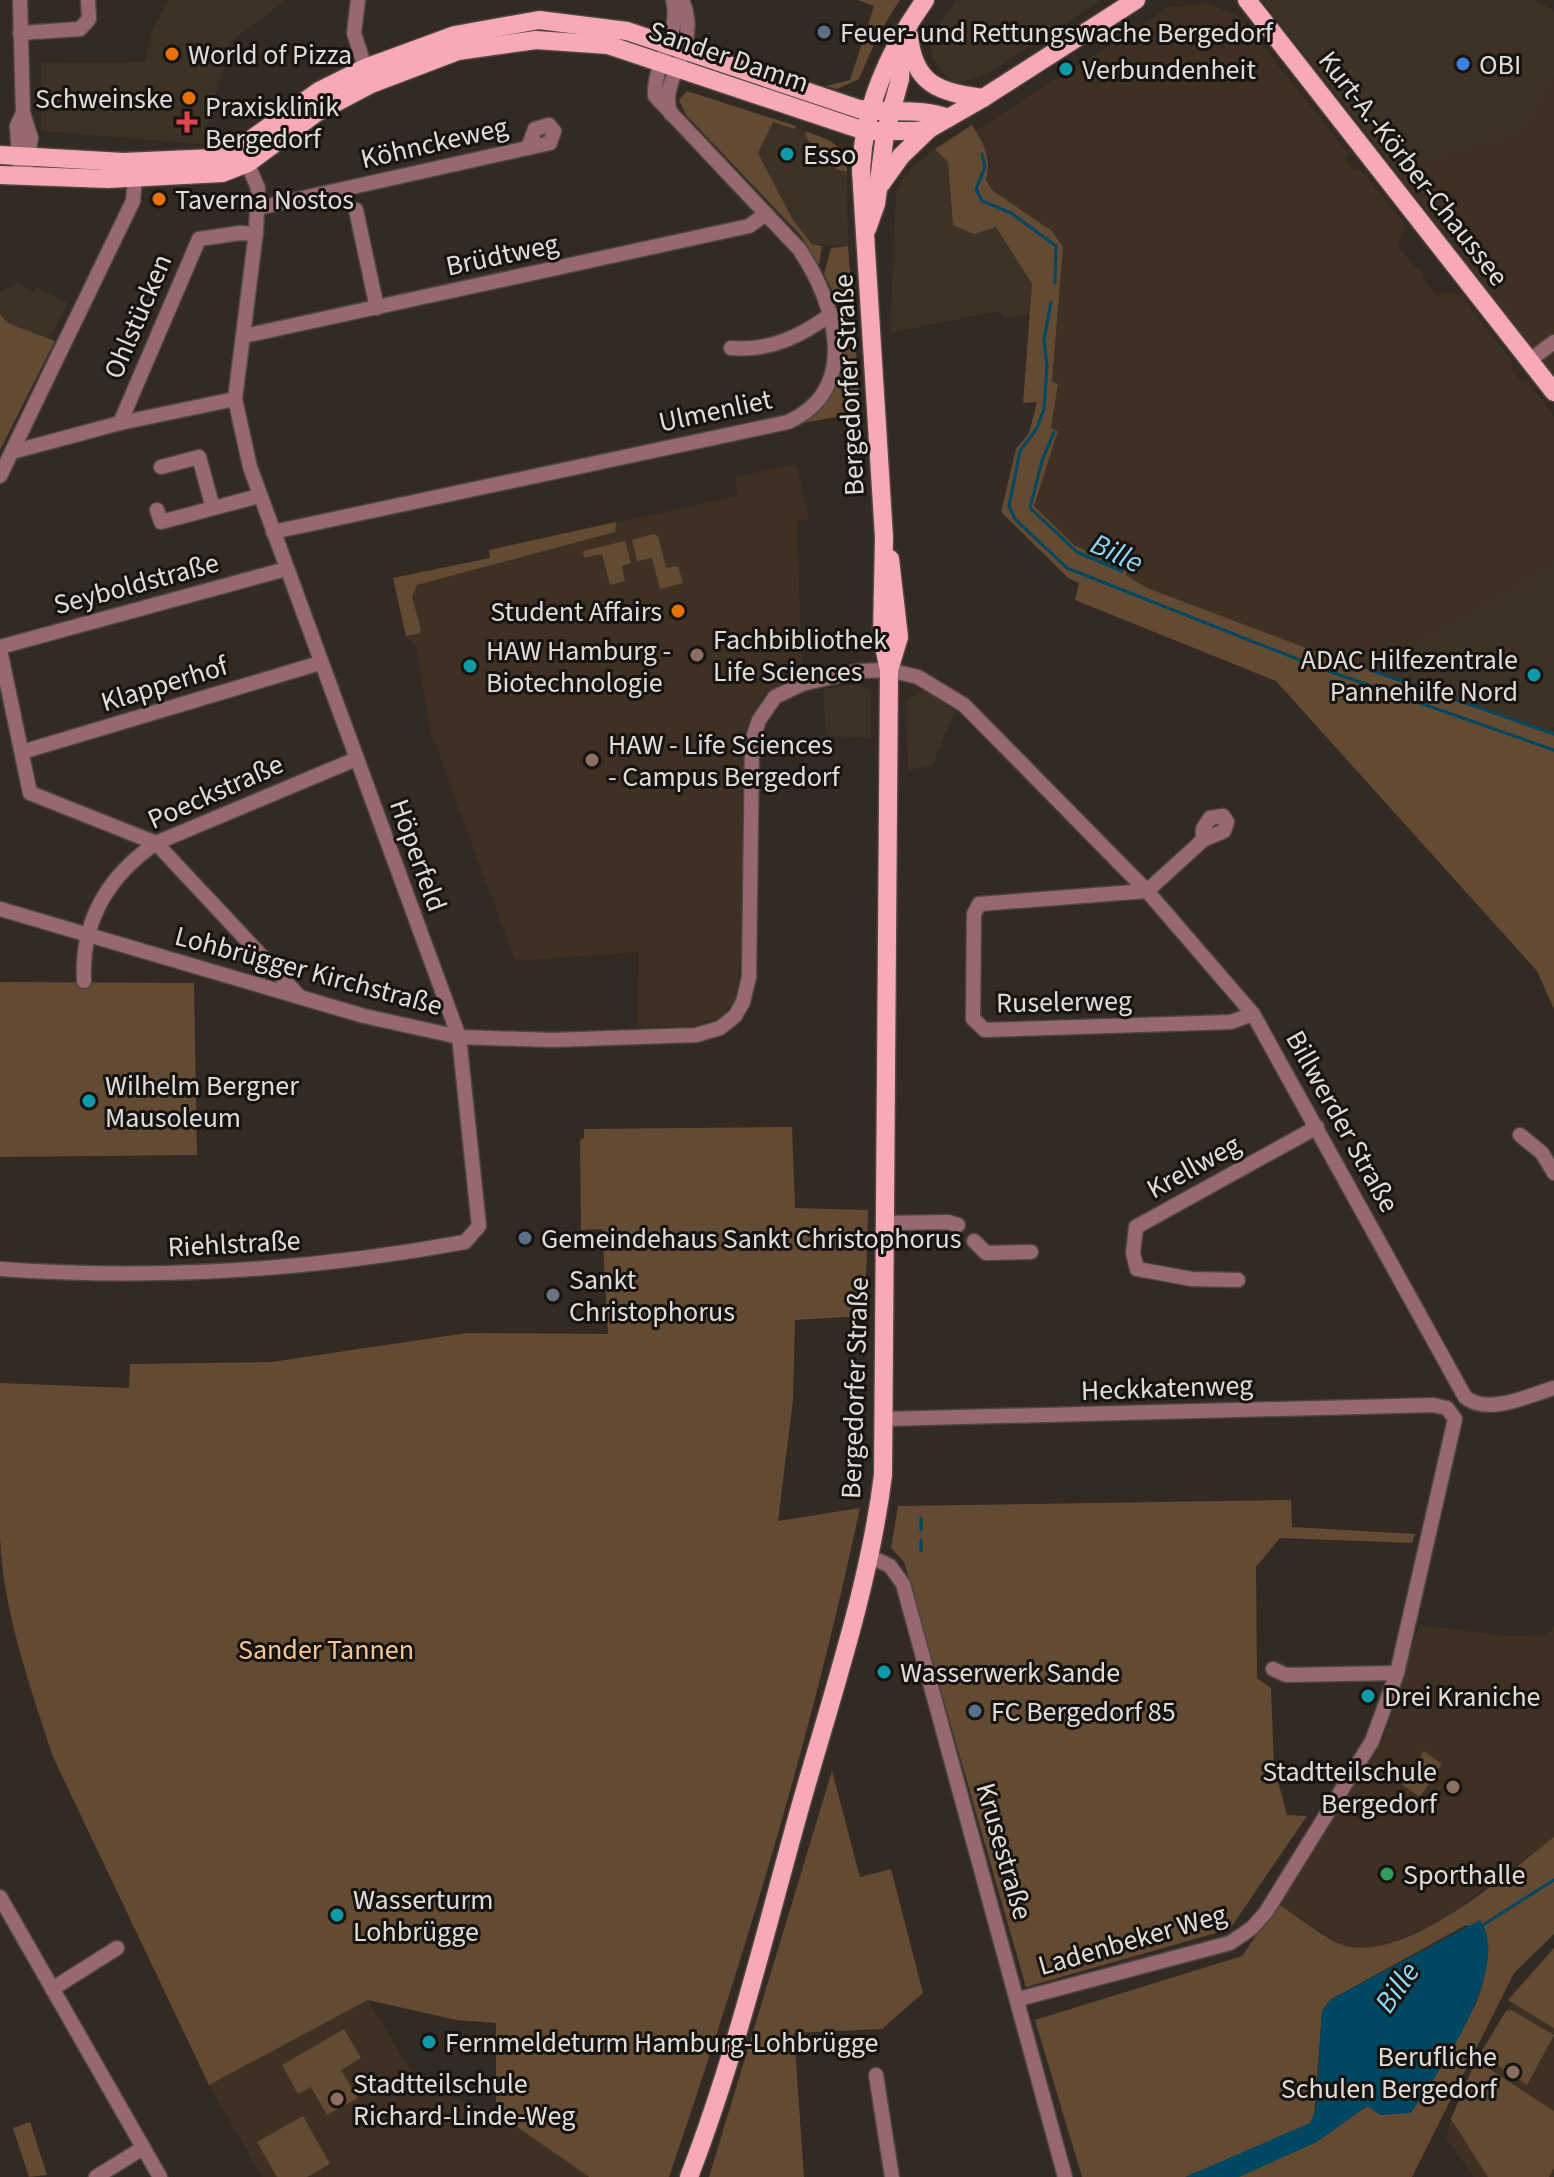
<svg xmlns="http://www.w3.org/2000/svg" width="1554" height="2177" font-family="'Source Sans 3',sans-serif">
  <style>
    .built { fill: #3e3226 }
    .industrial { fill: #3e3023 }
    .green { fill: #634a32; fill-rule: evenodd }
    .water { fill: #004861 }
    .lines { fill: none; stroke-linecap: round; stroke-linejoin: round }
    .stream { stroke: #004861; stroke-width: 3 }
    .minor-casing { stroke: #4e4640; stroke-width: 17 }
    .major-casing { stroke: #4e4640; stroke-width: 21 }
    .minor { stroke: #97686f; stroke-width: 14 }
    .major { stroke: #f7aab5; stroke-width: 18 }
    .service-dot { fill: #5c6f8a; stroke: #171310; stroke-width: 3 }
    .food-dot { fill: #e8710a; stroke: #171310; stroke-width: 3 }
    .shop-dot { fill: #3f7fe0; stroke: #171310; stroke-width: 3 }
    .culture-dot { fill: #0f9aa8; stroke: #171310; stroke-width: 3 }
    .health-dot { fill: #e0444e; stroke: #171310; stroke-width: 3 }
    .education-dot { fill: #8d6e63; stroke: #171310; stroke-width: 3 }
    .worship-dot { fill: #6b7280; stroke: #171310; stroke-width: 3 }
    .leisure-dot { fill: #2e9e5b; stroke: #171310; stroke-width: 3 }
    .labels { text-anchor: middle; stroke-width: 6; stroke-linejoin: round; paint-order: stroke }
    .poi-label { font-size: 28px; fill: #e1dcd7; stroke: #171310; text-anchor: start }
    .street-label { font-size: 28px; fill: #e1dcd7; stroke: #171310 }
    .park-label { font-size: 28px; fill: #f8c696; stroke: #171310 }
    .water-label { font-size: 30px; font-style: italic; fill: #8fd5f6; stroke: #171310 }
  </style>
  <rect width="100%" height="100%" fill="#322a23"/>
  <g class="built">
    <path d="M169,0H286L231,41L202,144L41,131V63L145,62L153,27Z"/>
    <path d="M956,0H1101L989,73L955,84L934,62L929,41Z"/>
    <path d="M1262,0H1535L1554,11V77L1522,133L1395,170Z"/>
    <path d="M773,121L805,131L818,152L827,156L836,169L847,172L848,246L813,244L793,220L758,153Z"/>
    <path d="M935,149L948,161L953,225L996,226L1032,284L1030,313L1005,319L999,311L890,333L896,196L901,181L916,163Z"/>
    <path d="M18,283L34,293V286L68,303L50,338L8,323L0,314V292Z"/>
    <path d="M1554,563V727L1548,730L1371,669Z"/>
    <path d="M858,684L871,690V738L826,736L823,689Z"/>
    <path d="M923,689L955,711L932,766L908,770L906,701Z"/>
  </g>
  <g class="industrial">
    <path d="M1209,4L1240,17L1348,153L1345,159L1353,169L1361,170L1405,225L1398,245L1414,267L1422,269V276L1436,297L1445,292L1462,296L1513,362L1511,369L1519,379L1528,382L1554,416V563L1371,669L1325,655L1147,588L1126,575V570L1074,545L1033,506L1058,432L1051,428L1058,384L1052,383L1063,247L1052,231L992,190L986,180L991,162L988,153L975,131L1169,7Z"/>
    <path d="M1554,77V378L1395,170L1522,133Z"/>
    <path d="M796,464L809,519L797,522L802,674L763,695L744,734L741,950L736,1000L719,1017L695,1026L638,1027L639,952L515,961L431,733L416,648L405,634L393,578L490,558L489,550L738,496L735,477Z"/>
    <path d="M1419,1625L1507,1636L1548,1635L1554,1625V1837L1441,1921L1377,1949L1344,1946L1278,1904L1384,1738Z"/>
    <path d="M1554,1956V2177H1473L1446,2138L1451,2119L1476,2060L1506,2011Z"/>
    <path d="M368,2000L420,2086L496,2112L589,2177H262L209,2085Z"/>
  </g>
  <g class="green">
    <path d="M858,0H900L879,33L859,79L837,89L826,86L850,80L874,6Z"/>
    <path d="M687,91L796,126L795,129L773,122L758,153L793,220L812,244L822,246L819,265L801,236L686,115L679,100Z"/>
    <path d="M972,125C984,145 992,156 986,180L992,190L1052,231L1063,247L1052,382L1058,384L1051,428L1058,431L1034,506L1074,545L1126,571V575L1147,588L1325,655L1554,732V1009L1537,971L1276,681L1075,600L1079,583L1068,578L1001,512L1016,449L1029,433L1037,402L1023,403L1032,284L996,227L974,234L953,225L948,162L935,149Z"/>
    <path d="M805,131C827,139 849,145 847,172L836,169L833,161L808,140Z"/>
    <path d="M848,246L855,338L824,274L831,248Z"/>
    <path d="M837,310L856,352L860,412L804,423C849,392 844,359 837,310Z"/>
    <path d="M0,314L8,323L55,341L0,450Z"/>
    <path d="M616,522L615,532L417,585L412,597L421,629L420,633L406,636L393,578L490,558L489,550Z"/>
    <path d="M653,534L658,536L666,568L678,566L683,583L660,589L652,558L637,561L632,540Z"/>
    <path d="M625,541L631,563L622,566L625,581L610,585L602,554L584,558L583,551Z"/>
    <path d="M0,982L194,983L197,1155L0,1157Z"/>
    <path d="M792,1127L795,1208L868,1210L865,1316L795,1320L793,1400L778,1521L860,1508C812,1734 744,1958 669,2177H589L496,2112V2023L456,2020L368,2000L209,2085L53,1757C30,1686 3,1612 0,1537C0,1486 0,1434 0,1383L129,1388L130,1364L271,1362L467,1333L608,1334L602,1229L581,1230L580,1140L584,1138V1129Z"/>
    <path d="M1291,1500L1292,1527L1415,1534L1412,1543L1280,1538L1256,1567L1257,1678L1271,1688L1274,1766L1287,1815L1307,1816L1230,1929L1026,1987L904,1562L891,1548L898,1506Z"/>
    <path d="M1424,1751L1442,1764L1420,1797L1402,1785Z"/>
    <path d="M832,1771L860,1877L891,1869L923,1993L882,2029L794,2033L804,2177H709Z"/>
    <path d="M1554,1837V1934L1514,1973L1412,2177H1082L1035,2020L1242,1956L1278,1904C1296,1915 1327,1941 1346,1946C1409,1961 1506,1874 1554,1837ZM1466,1925L1486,1936C1492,2030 1433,2055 1368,2106L1353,2115L1305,2130L1314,2117L1322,2011L1330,2000Z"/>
    <path d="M1554,1948V2028L1508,2000Z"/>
    <path d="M1511,2010L1554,2035L1527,2085L1480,2054L1506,2011Z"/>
    <path d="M344,2029L361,2058L341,2070L358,2098L327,2115L311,2087L298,2094L282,2065Z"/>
    <path d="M1476,2060L1554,2111V2168L1549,2177H1488L1451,2119Z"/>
    <path d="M303,2116L330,2164L307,2177H277L257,2142Z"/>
    <path d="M30,2122L47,2175L29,2177L13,2128Z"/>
  </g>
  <path class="water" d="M1480,1920C1513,1968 1438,2073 1411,2113L1380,2115L1367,2106L1317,2142L1239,2177H1185L1310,2123L1316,2109L1322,2011L1330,2000Z"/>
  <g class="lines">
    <g class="stream">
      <path d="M982,154L985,167L976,189L982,201L1011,213L1056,246L1055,283"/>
      <path d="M1051,302L1044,340L1047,366L1044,409L1037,428L1020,451L1009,506L1015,519L1067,568L1320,668L1554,750"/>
      <path d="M1054,432L1042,461L1030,508L1077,552L1122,571"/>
      <path d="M1370,670L1554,734"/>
      <path d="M921,1530V1518"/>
      <path d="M921,1551V1540"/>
      <path d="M1483,1925L1554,1880"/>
    </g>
    <g class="minor-casing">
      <g id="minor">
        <path d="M20,0L23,113L31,138L24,176"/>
        <path d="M358,0L354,33L368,77"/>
        <path d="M20,33L80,29L89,19L88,0"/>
        <path d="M671,114C656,81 703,47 682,0"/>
        <path d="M19,163L17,126L23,113"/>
        <path d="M258,208L550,143L554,131L549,125L535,129L528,148"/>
        <path d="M356,210L377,308"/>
        <path d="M244,336L749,226L766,214"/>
        <path d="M731,348C770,351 800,337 831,314"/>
        <path d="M1530,360L1554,342"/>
        <path d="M120,423L199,239L240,233L256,234"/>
        <path d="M12,452L120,423L235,399"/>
        <path d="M161,467L199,457L213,508"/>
        <path d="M0,476L133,201L136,167"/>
        <path d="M157,510L161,522L259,496"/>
        <path d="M273,532L788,422C862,389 835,302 799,249L655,96C653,64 682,31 673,0"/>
        <path d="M0,647L286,569"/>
        <path d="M0,650L30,793L156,843L299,996"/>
        <path d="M22,752L320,663"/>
        <path d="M1203,840V829L1210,818L1223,816L1227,822L1224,831L1203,840L1147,891L979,904L974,914L973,1019L985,1030L1231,1022L1253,1014"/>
        <path d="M0,909L364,1016L459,1037L552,1040L696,1035L720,1028L735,1016L743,1002L749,977L752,741L759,720L775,697L802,684L858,671L889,670L918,677L964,705L1147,891L1253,1014L1465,1397C1487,1416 1530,1395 1554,1388"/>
        <path d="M84,981C81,921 108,876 156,843L356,759"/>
        <path d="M1520,1135L1542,1153L1554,1173"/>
        <path d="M886,1223L948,1222L958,1225"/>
        <path d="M974,1241L986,1253L1031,1252"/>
        <path d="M0,1269C155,1280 313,1270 465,1242L479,1226L459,1037L250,467L235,399L256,232L258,188L244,156"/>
        <path d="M1238,1280L1192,1279L1137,1269L1133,1253L1136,1227L1317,1127"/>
        <path d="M884,1419L1433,1405L1447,1408L1455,1419L1397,1673L1372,1741L1266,1912L1252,1928L1230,1943L1019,1999"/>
        <path d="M869,1556L890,1566L903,1584L1065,2177"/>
        <path d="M1273,1669L1286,1675L1397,1673"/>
        <path d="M0,1897L160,2177"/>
        <path d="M52,1989L117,1948"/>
        <path d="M876,2075L892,2177"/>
        <path d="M96,2177L143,2148"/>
      </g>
    </g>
    <g class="major-casing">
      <g id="major">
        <path d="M1247,0L1554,392"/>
        <path d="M909,36C914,85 939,92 983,98"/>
        <path d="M0,155L123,162L215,158L239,148L319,91L365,68L455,35L539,20L627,31L859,109C889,114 921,107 948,118"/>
        <path d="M0,175L108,179L222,173L248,163L316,113L371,84L458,51L536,40L608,45L865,131H917L929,129L983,98L1136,0"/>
        <path d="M881,184L901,156L929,129"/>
        <path d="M867,229L876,204L885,134L900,79L902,40"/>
        <path d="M890,559L899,637L890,667"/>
        <path d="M689,2177C735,2058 765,1933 799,1811C830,1701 869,1588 883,1475L889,670L882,637L884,537L861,170C864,106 888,52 925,0"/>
      </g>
    </g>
    <use href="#minor" class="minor"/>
    <use href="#major" class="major"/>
  </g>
  <g class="service-dot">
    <circle cx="824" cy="32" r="8"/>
    <circle cx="525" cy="1238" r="8"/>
    <circle cx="975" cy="1711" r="8"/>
  </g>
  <g class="food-dot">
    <circle cx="172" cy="54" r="8"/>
    <circle cx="189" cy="98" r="8"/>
    <circle cx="159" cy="199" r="8"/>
    <circle cx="678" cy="611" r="8"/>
  </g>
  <circle class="shop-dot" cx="1463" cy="64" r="8"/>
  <g class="culture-dot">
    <circle cx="1066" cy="69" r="8"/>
    <circle cx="787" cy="154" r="8"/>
    <circle cx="470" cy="666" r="8"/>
    <circle cx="1534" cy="675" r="8"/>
    <circle cx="89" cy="1101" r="8"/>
    <circle cx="884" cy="1672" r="8"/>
    <circle cx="1368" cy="1696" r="8"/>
    <circle cx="337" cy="1915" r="8"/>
    <circle cx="429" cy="2042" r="8"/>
  </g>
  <path class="health-dot" d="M183 110h8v8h8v8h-8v8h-8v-8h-8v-8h8z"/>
  <g class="education-dot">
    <circle cx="697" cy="655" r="8"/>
    <circle cx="592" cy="760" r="8"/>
    <circle cx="1453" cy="1787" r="8"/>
    <circle cx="1513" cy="2072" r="8"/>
    <circle cx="337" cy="2099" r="8"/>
  </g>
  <circle class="worship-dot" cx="553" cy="1295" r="8"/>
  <circle class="leisure-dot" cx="1387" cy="1874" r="8"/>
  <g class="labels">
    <g class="poi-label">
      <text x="840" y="42">Feuer- und Rettungswache Bergedorf</text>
      <text x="188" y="64">World of Pizza</text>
      <text x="1479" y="74">OBI</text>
      <text x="1082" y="79">Verbundenheit</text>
      <text x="173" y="108" text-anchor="end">Schweinske</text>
      <text x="205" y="116">Praxisklinik<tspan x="205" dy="32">Bergedorf</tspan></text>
      <text x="803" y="164">Esso</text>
      <text x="175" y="209">Taverna Nostos</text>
      <text x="662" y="621" text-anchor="end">Student Affairs</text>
      <text x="713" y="649">Fachbibliothek<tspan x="713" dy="32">Life Sciences</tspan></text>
      <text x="486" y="660">HAW Hamburg -<tspan x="486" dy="32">Biotechnologie</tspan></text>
      <text x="1518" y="669" text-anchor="end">ADAC Hilfezentrale<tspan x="1518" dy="32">Pannehilfe Nord</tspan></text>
      <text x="608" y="754">HAW - Life Sciences<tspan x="608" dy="32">- Campus Bergedorf</tspan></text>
      <text x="105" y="1095">Wilhelm Bergner<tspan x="105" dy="32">Mausoleum</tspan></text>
      <text x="541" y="1248">Gemeindehaus Sankt Christophorus</text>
      <text x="569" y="1289">Sankt<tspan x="569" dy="32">Christophorus</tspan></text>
      <text x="900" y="1682">Wasserwerk Sande</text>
      <text x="1384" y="1706">Drei Kraniche</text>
      <text x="991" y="1721">FC Bergedorf 85</text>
      <text x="1437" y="1781" text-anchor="end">Stadtteilschule<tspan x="1437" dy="32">Bergedorf</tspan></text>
      <text x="1403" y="1884">Sporthalle</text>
      <text x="353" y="1909">Wasserturm<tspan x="353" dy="32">Lohbrügge</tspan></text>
      <text x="445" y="2052">Fernmeldeturm Hamburg-Lohbrügge</text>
      <text x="1497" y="2066" text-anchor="end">Berufliche<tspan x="1497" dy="32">Schulen Bergedorf</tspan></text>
      <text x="353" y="2093">Stadtteilschule<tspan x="353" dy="32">Richard-Linde-Weg</tspan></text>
    </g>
    <g class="street-label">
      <text transform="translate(729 56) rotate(19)" y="10">Sander Damm</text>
      <text transform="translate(434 142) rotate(-13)" y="10">Köhnckeweg</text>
      <text transform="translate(1414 168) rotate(52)" y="10">Kurt-A.-Körber-Chaussee</text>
      <text transform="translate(502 254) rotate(-12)" y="10">Brüdtweg</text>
      <text transform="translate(137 316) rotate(-67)" y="10">Ohlstücken</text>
      <text transform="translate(848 385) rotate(-93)" y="10">Bergedorfer Straße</text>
      <text transform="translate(715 410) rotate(-12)" y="10">Ulmenliet</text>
      <text transform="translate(136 583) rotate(-15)" y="10">Seyboldstraße</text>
      <text transform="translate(164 683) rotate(-17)" y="10">Klapperhof</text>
      <text transform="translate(215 791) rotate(-24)" y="10">Poeckstraße</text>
      <text transform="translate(419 855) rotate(70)" y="10">Höperfeld</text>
      <text transform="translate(309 970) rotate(15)" y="10">Lohbrügger Kirchstraße</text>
      <text transform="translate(1064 1001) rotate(-1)" y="10">Ruselerweg</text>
      <text transform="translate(1343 1121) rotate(61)" y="10">Billwerder Straße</text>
      <text transform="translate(1193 1166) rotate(-29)" y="10">Krellweg</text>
      <text transform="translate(234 1243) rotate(-3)" y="10">Riehlstraße</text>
      <text transform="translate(1167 1387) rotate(-2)" y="10">Heckkatenweg</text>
      <text transform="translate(854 1388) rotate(-88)" y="10">Bergedorfer Straße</text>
      <text transform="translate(1005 1851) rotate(74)" y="10">Krusestraße</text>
      <text transform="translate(1132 1939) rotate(-16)" y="10">Ladenbeker Weg</text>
    </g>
    <g class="park-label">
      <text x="326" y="1659">Sander Tannen</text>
    </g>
    <g class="water-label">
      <text transform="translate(1117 553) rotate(25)" y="10">Bille</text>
      <text transform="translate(1397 1987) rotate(-55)" y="10">Bille</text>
    </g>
  </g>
</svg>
